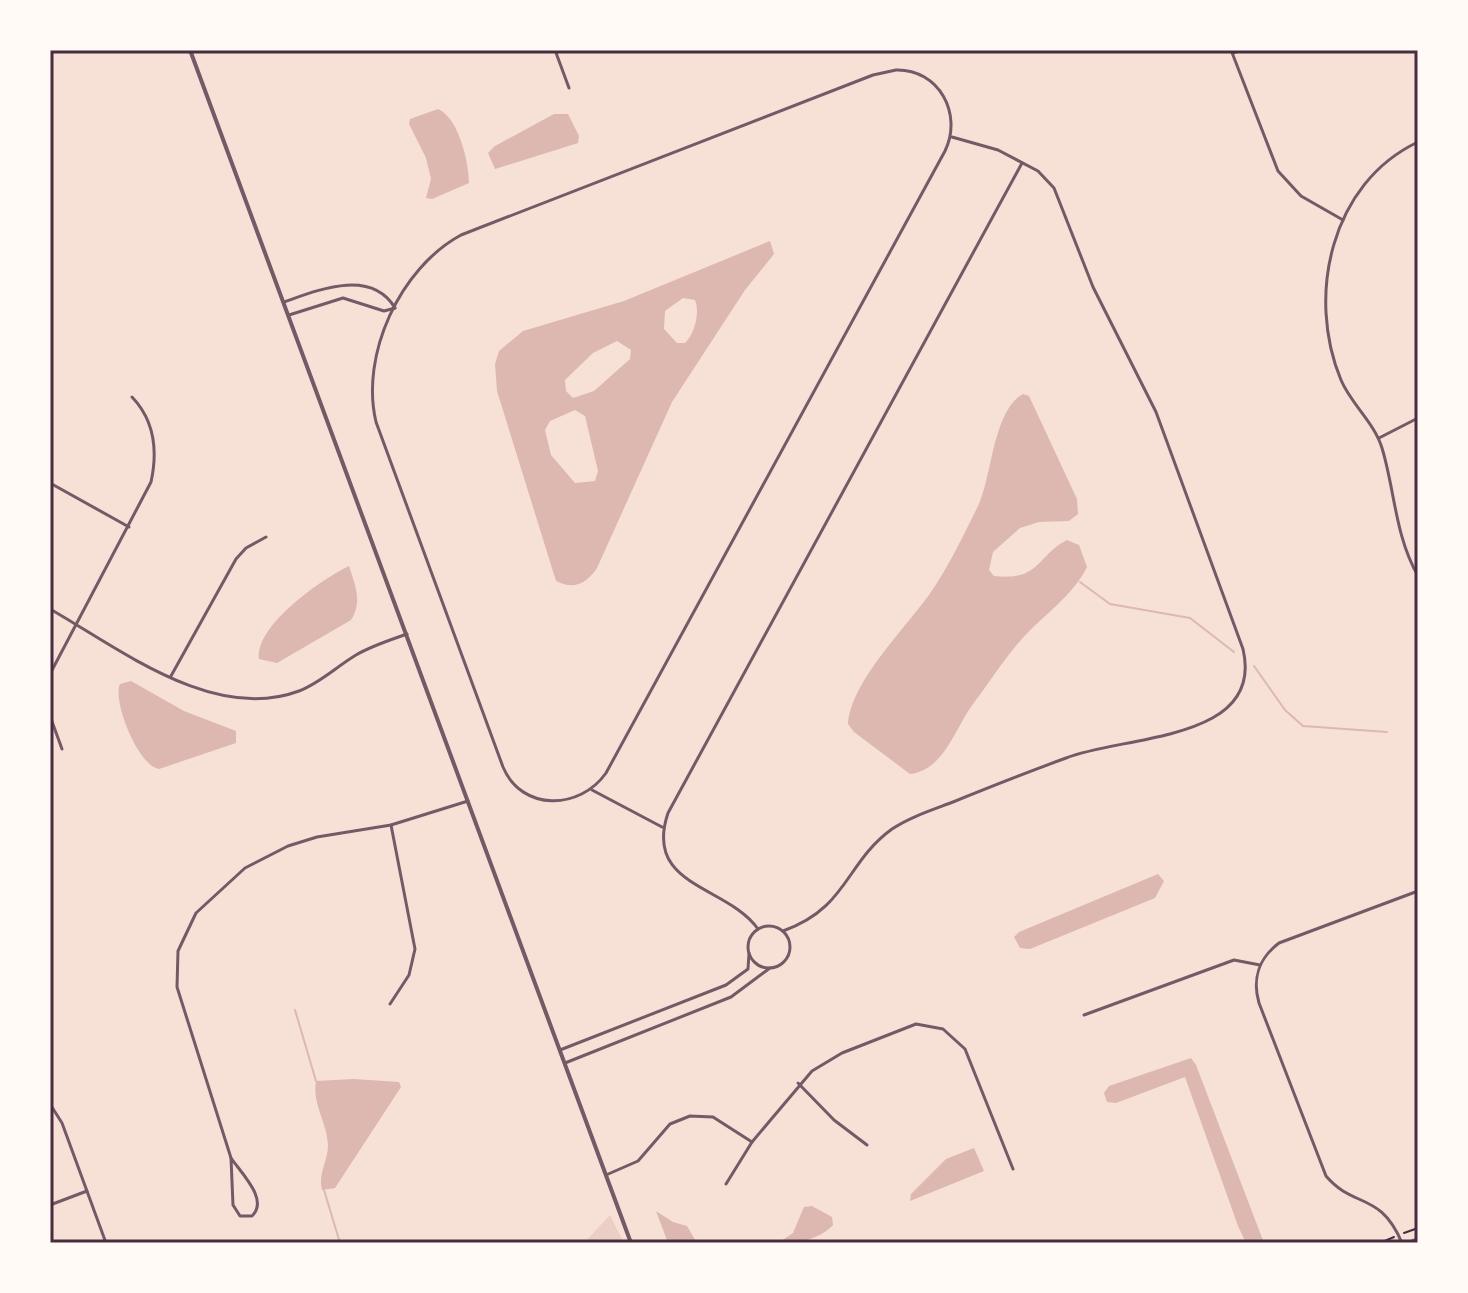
<svg xmlns="http://www.w3.org/2000/svg" width="1468" height="1293" font-family="'Alegreya Sans',sans-serif">
  <style>
    .green { fill: #ebcfc5 }
    .water { fill: #dcb8b0; fill-rule: evenodd }
    .lines { fill: none; stroke-linecap: round; stroke-linejoin: round }
    .stream { stroke: #dcb8b0; stroke-width: 2 }
    .path { stroke: #4a2c40; stroke-width: 2 }
    .minor { stroke: #755966; stroke-width: 3 }
    .tertiary { stroke: #755966; stroke-width: 4 }
    .neatline { fill: none; stroke: #4a2c40; stroke-width: 3 }
  </style>
  <rect width="100%" height="100%" fill="#f7e1d7"/>
  <path class="green" d="M610,1215L624,1243H584Z"/>
  <g class="water">
    <path d="M438,109C459,118 469,163 469,183L432,199L426,198L431,179L426,158L409,124L410,119Z"/>
    <path d="M554,114H568L579,136L578,143L495,169L488,153L495,146Z"/>
    <path d="M770,241L774,254L745,290L672,402L597,568C586,584 574,590 556,581L497,391L495,364L499,351L523,331L624,301ZM683,298L695,300C700,312 695,334 685,343H677L664,329L665,311ZM617,341L631,350L630,359L594,391L573,398L566,391L565,380L593,353ZM575,410L585,416L598,471L595,481L575,483L551,455L545,430L550,421Z"/>
    <path d="M1023,394L1029,396L1077,499L1078,514L1069,521L1039,522L1020,528L993,552L989,570L994,576C1041,581 1036,556 1067,540L1079,545L1087,567C1073,596 1042,616 1021,640C1003,660 989,683 973,704C954,730 944,770 910,774L854,732L848,724C851,681 906,628 931,592C949,566 964,534 978,506C992,477 993,410 1023,394Z"/>
    <path d="M349,566C355,585 363,602 351,620L277,663L259,659C255,625 322,579 349,566Z"/>
    <path d="M131,681L184,711L236,731V743L159,769C138,766 112,700 120,684Z"/>
    <path d="M1158,874L1164,881L1155,898L1030,949L1020,948L1014,937L1019,932Z"/>
    <path d="M1191,1058L1196,1065L1264,1243H1246L1238,1226L1185,1077L1116,1103L1107,1102L1104,1093L1109,1086Z"/>
    <path d="M354,1079L399,1082L401,1087L335,1188L322,1190C318,1173 328,1161 328,1145C327,1122 312,1104 316,1081Z"/>
    <path d="M974,1148L984,1171L910,1201L911,1194L946,1159Z"/>
    <path d="M812,1206L832,1217L833,1225C819,1240 798,1243 778,1243L793,1233L804,1207Z"/>
    <path d="M656,1211L673,1222L687,1226L697,1243H668Z"/>
  </g>
  <g class="lines">
    <g class="stream">
      <path d="M1080,582L1110,604L1190,618L1234,652"/>
      <path d="M1254,666L1285,710L1303,726L1387,732"/>
      <path d="M295,1010L316,1081"/>
      <path d="M324,1190L340,1243"/>
    </g>
    <g class="path">
      <path d="M1404,1233L1418,1228"/>
      <path d="M1380,1243L1394,1237"/>
    </g>
    <g class="minor">
      <path d="M555,50L569,88"/>
      <path d="M1231,50L1278,171L1301,196L1343,220"/>
      <path d="M1233,53L1240,50"/>
      <path d="M896,70C939,69 963,114 945,151L606,773C580,810 522,812 503,767L376,422C360,355 400,268 461,235L873,75Z"/>
      <path d="M1418,142C1331,183 1306,296 1341,380C1351,404 1374,422 1382,448C1395,491 1395,536 1418,576"/>
      <path d="M284,302C318,290 371,268 395,308"/>
      <path d="M289,315L343,298L384,311L395,308"/>
      <path d="M1379,438L1418,418"/>
      <path d="M50,483L129,527"/>
      <path d="M50,609C120,649 214,723 299,691C320,683 336,667 356,655C371,646 390,640 407,634"/>
      <path d="M50,674L151,482C158,450 155,421 132,397"/>
      <path d="M171,676L236,559L246,548L266,537"/>
      <path d="M50,716L62,749"/>
      <path d="M592,790L662,827"/>
      <circle cx="769" cy="947" r="21"/>
      <path d="M758,929C727,885 643,887 668,813L1022,163"/>
      <path d="M783,931C848,908 845,863 892,829C910,817 932,810 953,802C990,787 1028,772 1066,758C1124,735 1265,742 1243,649L1156,412L1093,287L1054,188L1038,171L998,150L952,137"/>
      <path d="M390,1004L409,975L415,949L391,825"/>
      <path d="M1084,1015L1234,960L1260,965"/>
      <path d="M560,1050L726,985L748,969L749,953"/>
      <path d="M565,1063L731,997L770,968"/>
      <path d="M798,1083L834,1120L867,1145"/>
      <path d="M50,1104L62,1123L106,1243"/>
      <path d="M231,1158L177,987L178,951L196,913L245,868L288,846L317,837L391,825L468,801"/>
      <path d="M231,1158C242,1174 269,1200 252,1216H240L233,1205Z"/>
      <path d="M606,1175L638,1161L670,1124L690,1116L713,1117L752,1142"/>
      <path d="M726,1184L752,1142L812,1071L842,1053L916,1024L943,1029L965,1049L1013,1169"/>
      <path d="M50,1205L87,1191"/>
      <path d="M1402,1243C1380,1191 1354,1209 1326,1176L1259,1003C1252,979 1259,958 1279,943L1418,891"/>
    </g>
    <g class="tertiary">
      <path d="M190,50L631,1243"/>
      <path d="M1408,1243L1418,1239"/>
    </g>
  </g>
  <rect width="1468" height="1293" fill="none" stroke="#fffaf5" stroke-width="104"/>
  <rect x="52" y="52" width="1364" height="1189" class="neatline"/>
</svg>
